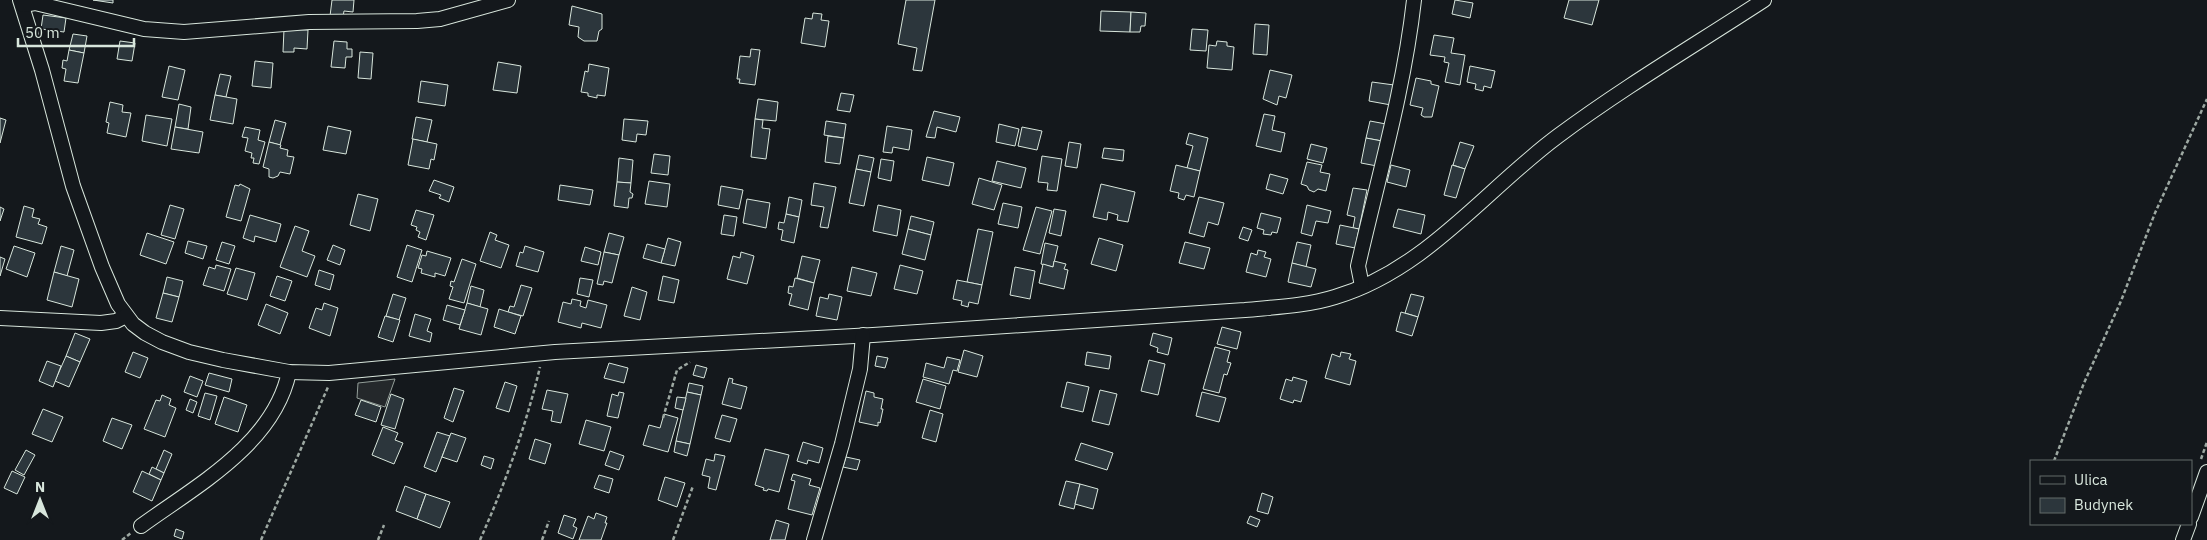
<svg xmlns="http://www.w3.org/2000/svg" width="2207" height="540" font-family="'IBM Plex Sans',sans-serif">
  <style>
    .parking { fill: #24282b; stroke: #939e99 }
    .building { fill: #2c363c; stroke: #d8e6dc }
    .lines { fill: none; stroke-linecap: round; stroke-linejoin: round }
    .minor-casing { stroke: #d8e6dc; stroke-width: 16 }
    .path { stroke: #9da8a2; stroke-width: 2.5; stroke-dasharray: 4 2.5; stroke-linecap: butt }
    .minor { stroke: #14181c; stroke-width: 14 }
  </style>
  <rect width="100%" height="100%" fill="#14181c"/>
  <path class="parking" d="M395,379L385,407L357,398L358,383Z"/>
  <g class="building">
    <path d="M93,0H113V3Z"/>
    <path d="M332,0H354L353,12L344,11L343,17L330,16Z"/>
    <path d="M906,0H935L922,71L913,70L917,48L898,44Z"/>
    <path d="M1455,0L1473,3L1470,18L1452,14Z"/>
    <path d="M1569,0H1599L1592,25L1564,18Z"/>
    <path d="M572,6L602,14V29L599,31L597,41H584L578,37L579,27L569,25Z"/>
    <path d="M1101,11L1131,12L1130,32L1100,31Z"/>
    <path d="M1131,12L1146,13L1145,26H1141L1140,32H1130Z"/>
    <path d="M813,13L822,14L821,20L829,21L825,47L801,43L805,18L812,19Z"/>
    <path d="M43,15L66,18L64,32L41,29Z"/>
    <path d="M1255,24L1269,25L1267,55L1253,54Z"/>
    <path d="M284,29L308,30L307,49L294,48V52H283Z"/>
    <path d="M1192,29L1208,30L1206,51L1190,50Z"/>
    <path d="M73,34L87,36L84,53L69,50Z"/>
    <path d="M1434,35L1454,38L1451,53L1465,55L1460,85L1445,82L1449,63L1444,62L1445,57L1430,55Z"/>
    <path d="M120,41L135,43L132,61L117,59Z"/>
    <path d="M334,41L347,42V49H352V57H346L345,68L331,67Z"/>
    <path d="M1217,41L1227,42V46L1234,47L1232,70L1207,68L1209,45L1216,46Z"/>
    <path d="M751,49L760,50L755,85L739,83L740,79H737L740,56L750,57Z"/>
    <path d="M69,50L84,53L78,83L64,81L66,69L62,68L63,60L67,61Z"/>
    <path d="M360,52L373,53L371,79L358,78Z"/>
    <path d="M255,61L273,63L271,88L252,86Z"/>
    <path d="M498,62L521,66L517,93L493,90Z"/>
    <path d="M589,64L609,68L605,96L597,95V98L588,96V93L581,92L585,71L588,72Z"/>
    <path d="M169,66L185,70L178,100L162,97Z"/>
    <path d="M1470,66L1495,71L1491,88L1484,86L1483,91L1475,89L1476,84L1467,82Z"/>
    <path d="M1270,70L1292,75L1286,98L1279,96L1277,105L1263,99Z"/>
    <path d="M220,74L231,76L226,97L215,95Z"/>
    <path d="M1416,78L1431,81V84L1439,86L1432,117H1424L1421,115L1423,108L1410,105Z"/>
    <path d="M421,81L448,85L445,106L418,102Z"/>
    <path d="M1372,82L1394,85L1391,105L1369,101Z"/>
    <path d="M841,93L854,95L850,112L837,110Z"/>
    <path d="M215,95L237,99L233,124L210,120Z"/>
    <path d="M758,99L778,102L776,121L755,119Z"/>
    <path d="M110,102L123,105L122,112L131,113L126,137L107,133L109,123L106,122Z"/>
    <path d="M179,104L191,107L188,129L175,127Z"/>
    <path d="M934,111L960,117L956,132L937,127L935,138L926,137Z"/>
    <path d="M1264,114L1275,116L1272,130L1285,133L1281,152L1256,146Z"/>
    <path d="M146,115L172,119L167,146L142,141Z"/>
    <path d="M416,117L432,120L427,142L412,139Z"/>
    <path d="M0,118L6,120L0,143Z"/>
    <path d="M624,119L648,121L646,135L637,134L636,142L622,140Z"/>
    <path d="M755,119L763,120L762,128L770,129L766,159L751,157Z"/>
    <path d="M275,120L286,123L280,145L269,142Z"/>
    <path d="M826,121L846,124L844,138L824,135Z"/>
    <path d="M1370,121L1386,124L1382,141L1366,138Z"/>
    <path d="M999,124L1019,129L1015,146L996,142Z"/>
    <path d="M328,126L351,131L346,154L323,150Z"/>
    <path d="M887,126L912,130L909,150L893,147L892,153L883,152Z"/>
    <path d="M175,127L203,132L199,153L171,149Z"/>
    <path d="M245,127L260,130L258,140L265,142L259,164L253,163L254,158H251L252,153L245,151L248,138L242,137Z"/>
    <path d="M1022,127L1042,131L1037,150L1018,146Z"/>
    <path d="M1189,133L1208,138L1200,171L1187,168L1193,146L1186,144Z"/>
    <path d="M828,136L844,138L840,164L825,162Z"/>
    <path d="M1366,138L1382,141L1377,166L1361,163Z"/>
    <path d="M413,139L437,144L434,160L431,159L429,169L408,165Z"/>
    <path d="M269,142L281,145L280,148L288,150L287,156L294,157L290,174L280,172L278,176L273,178L269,177V169L263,167Z"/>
    <path d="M1069,142L1081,144L1077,168L1065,166Z"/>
    <path d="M1460,142L1474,146L1465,169L1453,165Z"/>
    <path d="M1311,144L1327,148L1323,163L1307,159Z"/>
    <path d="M1104,148L1124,150L1123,161L1102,158Z"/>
    <path d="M654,154L670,156L668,175L651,173Z"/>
    <path d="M859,155L874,158L871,172L856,169Z"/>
    <path d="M1042,156L1062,159L1057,191L1047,190L1048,183L1038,182Z"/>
    <path d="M927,157L954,163L949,186L922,180Z"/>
    <path d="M619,158L633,160L631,183L617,182Z"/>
    <path d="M881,159L894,161L891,181L878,178Z"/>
    <path d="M997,161L1026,168L1021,188L992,181Z"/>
    <path d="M1307,162L1322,165L1320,172L1330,174L1326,191L1318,189L1314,192L1309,190L1307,186L1301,184Z"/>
    <path d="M1176,165L1200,171L1194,197L1186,195L1184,200L1178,198L1179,193L1170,191Z"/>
    <path d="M1391,165L1410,170L1406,187L1387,182Z"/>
    <path d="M1452,165L1465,169L1456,198L1444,195Z"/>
    <path d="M856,169L871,172L864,206L849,203Z"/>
    <path d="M1270,174L1288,179L1283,194L1266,189Z"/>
    <path d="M979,178L1002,185L994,210L972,204Z"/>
    <path d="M434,180L454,187L449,202L439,198L441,195L429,191Z"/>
    <path d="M649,181L670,184L667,207L645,204Z"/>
    <path d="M617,182L631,183L630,192L633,194L632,198H629L628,208L614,206Z"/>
    <path d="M814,183L836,187L828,228L820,227L824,207L811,205Z"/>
    <path d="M240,184L250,189L241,221L226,217L235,185L239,186Z"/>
    <path d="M1101,184L1135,192L1128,222L1117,220L1118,215L1108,212L1107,220L1093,217Z"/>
    <path d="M560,185L593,190L590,205L558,200Z"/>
    <path d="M721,186L743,190L739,209L718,205Z"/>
    <path d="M1353,188L1367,190L1359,229L1353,228L1355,217L1347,215Z"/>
    <path d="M358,194L378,199L370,231L350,225Z"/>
    <path d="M789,197L802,200L799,217L786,214Z"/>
    <path d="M1199,197L1224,203L1218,225L1208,222L1204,237L1189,233Z"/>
    <path d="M747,199L770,203L766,228L743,223Z"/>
    <path d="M1003,203L1022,207L1018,228L998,224Z"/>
    <path d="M170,205L184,209L175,239L161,235Z"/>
    <path d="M878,205L901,210L897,236L873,231Z"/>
    <path d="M1307,205L1331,211L1328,223L1316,221L1312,236L1301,233Z"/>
    <path d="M24,206L34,209L32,217L40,219L38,224L47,227L42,244L16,237Z"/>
    <path d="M0,207L4,209L0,221Z"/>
    <path d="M1036,207L1052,211L1040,254L1023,250Z"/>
    <path d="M1054,209L1066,211L1061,236L1049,233Z"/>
    <path d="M1398,209L1425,215L1421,234L1393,227Z"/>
    <path d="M416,210L434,215L426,240L418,237L420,232L416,230L417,227L411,225Z"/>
    <path d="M1261,213L1281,218L1277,233L1272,232L1271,235L1263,234L1264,230L1257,228Z"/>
    <path d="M786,214L799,217L794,243L781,240L783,230L778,229L779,222L784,223Z"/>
    <path d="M250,215L281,224L276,242L255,236L254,242L243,238Z"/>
    <path d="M724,215L737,217L734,236L721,234Z"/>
    <path d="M911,216L934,222L931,235L908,229Z"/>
    <path d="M1340,225L1359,229L1355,248L1336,244Z"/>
    <path d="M295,226L309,231L302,251L315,256L307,277L280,267Z"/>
    <path d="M1243,227L1252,230L1248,241L1239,238Z"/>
    <path d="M908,229L931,235L925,260L902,254Z"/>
    <path d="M978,229L993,232L982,285L967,282Z"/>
    <path d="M490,232L497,235L495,240L509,245L501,268L480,261Z"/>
    <path d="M147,233L174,242L166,264L140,255Z"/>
    <path d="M609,233L624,237L619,255L604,252Z"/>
    <path d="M668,238L681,242L675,266L661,263Z"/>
    <path d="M1099,238L1123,245L1116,271L1091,264Z"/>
    <path d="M188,241L207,246L203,259L185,253Z"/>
    <path d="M222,242L235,246L229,264L216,260Z"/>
    <path d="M1185,242L1210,248L1204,269L1179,263Z"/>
    <path d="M1297,242L1311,245L1306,267L1292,263Z"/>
    <path d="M1045,243L1058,246L1053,267L1041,264Z"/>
    <path d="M647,244L665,249L661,263L643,258Z"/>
    <path d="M333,245L345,250L340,265L327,260Z"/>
    <path d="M407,245L422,250L412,282L397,277Z"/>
    <path d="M14,246L35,253L27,277L6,269Z"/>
    <path d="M61,246L74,250L67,276L54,272Z"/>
    <path d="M525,246L544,252L538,272L516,266L520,252L523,253Z"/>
    <path d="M585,247L601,252L598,265L581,261Z"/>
    <path d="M1258,250L1266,252L1264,257L1271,259L1266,277L1246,272L1251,253L1257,255Z"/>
    <path d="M427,251L451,258L445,276L435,273V277L421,273L422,269L418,268L422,255L426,256Z"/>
    <path d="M604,252L619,255L612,283L604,281L603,285L597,284Z"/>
    <path d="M741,252L754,256L747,284L727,279L733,256L740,258Z"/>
    <path d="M802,256L820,260L814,283L797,278Z"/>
    <path d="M0,257L5,259L0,276Z"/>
    <path d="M462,259L476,264L464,303L449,299L453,287L450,286L451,281L454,282Z"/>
    <path d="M1054,261L1066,264L1064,269L1068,270L1064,289L1039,283L1043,264L1053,267Z"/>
    <path d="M1292,263L1316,269L1311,287L1288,282Z"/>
    <path d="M216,265L231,269L224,291L203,285L209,267L215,269Z"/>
    <path d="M900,265L923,271L917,294L894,289Z"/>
    <path d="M852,267L877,273L871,296L847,291Z"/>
    <path d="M1015,267L1035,271L1030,299L1010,295Z"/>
    <path d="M236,268L255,273L247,300L227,294Z"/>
    <path d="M319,270L334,275L330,290L315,285Z"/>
    <path d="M54,272L79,279L72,307L47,300Z"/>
    <path d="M277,276L292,281L285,301L270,296Z"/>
    <path d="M663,276L679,280L674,303L658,300Z"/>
    <path d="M167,277L183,281L179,297L163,293Z"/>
    <path d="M580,278L593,280L589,297L577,294Z"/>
    <path d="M795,278L814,283L808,310L789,305L792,294L788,293L789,286L793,287Z"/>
    <path d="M957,280L982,285L978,304L969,302L968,307L961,305L962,301L953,299Z"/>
    <path d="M521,285L532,288L523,316L508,312L510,306L514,307Z"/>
    <path d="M471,286L484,290L480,307L467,303Z"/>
    <path d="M632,287L647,292L640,320L624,316Z"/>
    <path d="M163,293L179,297L172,322L156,318Z"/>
    <path d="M393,294L406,298L399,320L386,316Z"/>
    <path d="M829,294L842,297L837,320L816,316L820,297L828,299Z"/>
    <path d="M1411,294L1424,297L1418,317L1405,313Z"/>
    <path d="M572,299L581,301L580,306L586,308L588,300L607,305L601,328L582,323L581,328L558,322L563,302L571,304Z"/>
    <path d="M324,303L338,308L330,336L309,328L316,308L322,310Z"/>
    <path d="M467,303L488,309L481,335L459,329Z"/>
    <path d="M266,304L288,313L280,334L258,325Z"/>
    <path d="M447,305L465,310L460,325L443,320Z"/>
    <path d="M499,309L521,316L515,334L494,327Z"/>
    <path d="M1401,312L1418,317L1412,336L1396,331Z"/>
    <path d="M415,314L431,319L427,331L432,333L430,342L409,336Z"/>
    <path d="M385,316L400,320L393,342L378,337Z"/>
    <path d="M1222,327L1241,332L1237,349L1217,344Z"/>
    <path d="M75,333L90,339L80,362L66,356Z"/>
    <path d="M1153,333L1172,338L1168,355L1157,352L1158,348L1150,345Z"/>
    <path d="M1215,347L1230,351L1227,362L1231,363L1227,375L1224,374L1219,393L1203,389Z"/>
    <path d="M964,350L983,356L977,377L958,372Z"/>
    <path d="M133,352L148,358L140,378L125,372Z"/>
    <path d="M1087,352L1111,356L1109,369L1085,365Z"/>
    <path d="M1341,352L1351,354L1349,359L1356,361L1350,385L1325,378L1332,354L1340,357Z"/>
    <path d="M66,356L80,362L69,387L55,381Z"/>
    <path d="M877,356L888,358L885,368L875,366Z"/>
    <path d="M947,357L960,360L957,371L953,370L949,384L923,377L926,363L944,368Z"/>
    <path d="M1149,360L1165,364L1158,395L1141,391Z"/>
    <path d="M47,361L61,366L53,387L39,381Z"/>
    <path d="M609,363L628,368L624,383L604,378Z"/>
    <path d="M696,365L707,368L704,378L693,375Z"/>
    <path d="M209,373L232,379L229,392L205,385Z"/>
    <path d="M190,376L203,381L197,397L184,392Z"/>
    <path d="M1293,377L1307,381L1301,402L1294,400L1293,403L1280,399L1286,379L1292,381Z"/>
    <path d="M729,378L733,379L732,383L747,387L741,409L722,404Z"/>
    <path d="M923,379L946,386L940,409L916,402Z"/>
    <path d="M505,382L517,386L509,412L496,408Z"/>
    <path d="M1067,382L1089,387L1083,412L1061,407Z"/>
    <path d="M689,383L703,386L701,395L687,392Z"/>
    <path d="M454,388L464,391L453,422L444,418Z"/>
    <path d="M547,390L568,394L561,423L551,421L553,411L542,409Z"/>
    <path d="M1100,390L1117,394L1109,425L1092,421Z"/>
    <path d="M866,391L874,393V397L883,399L881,409H883L880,423L878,422V426L859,422Z"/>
    <path d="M619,392L624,393L618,418L607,416L612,394L618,396Z"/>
    <path d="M687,392L701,395L690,444L676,441Z"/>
    <path d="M1202,392L1226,398L1219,422L1196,416Z"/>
    <path d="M205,393L217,396L210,420L198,416Z"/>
    <path d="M391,394L404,399L395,429L381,425Z"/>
    <path d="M162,395L171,399L169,405L176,408L165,437L144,429L156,400L160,401Z"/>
    <path d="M224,397L247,405L238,432L215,424Z"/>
    <path d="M677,397L686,398L683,410L675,408Z"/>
    <path d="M190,399L197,402L193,413L186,410Z"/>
    <path d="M361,400L381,407L376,422L355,415Z"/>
    <path d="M43,409L63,417L52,442L32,434Z"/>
    <path d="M930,410L943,414L936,442L922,438Z"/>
    <path d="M664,414L678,418L668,452L643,445L649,425L660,428Z"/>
    <path d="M722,415L737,419L730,442L715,438Z"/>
    <path d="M112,418L132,425L122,449L103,441Z"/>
    <path d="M586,420L611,427L604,451L579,444Z"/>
    <path d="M383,427L398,433L395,440L403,443L394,464L372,455Z"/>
    <path d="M437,432L450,436L436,472L424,467Z"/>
    <path d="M451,433L466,438L457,462L442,457Z"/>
    <path d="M535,439L551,444L545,464L529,459Z"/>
    <path d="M676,441L690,444L687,456L674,452Z"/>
    <path d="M803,442L823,448L819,463L808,460L807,464L797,461Z"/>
    <path d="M1081,443L1113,453L1107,470L1075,460Z"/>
    <path d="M765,449L789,455L779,492L768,489L767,491L763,490L764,488L755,485Z"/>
    <path d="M26,450L35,455L24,475L15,470Z"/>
    <path d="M164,450L172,454L164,473L156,469Z"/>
    <path d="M610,451L624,456L619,470L605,465Z"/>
    <path d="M715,454L725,456L716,490L708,488L710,477L702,475L706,459L714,461Z"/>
    <path d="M484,456L494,459L491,469L481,465Z"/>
    <path d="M846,457L860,460L857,470L843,467Z"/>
    <path d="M152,467L164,473L161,480L149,474Z"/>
    <path d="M12,471L25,477L17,494L4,488Z"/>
    <path d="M142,471L161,480L152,501L133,492Z"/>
    <path d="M793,474L811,479L809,485L820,488L812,515L788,509L795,481L791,480Z"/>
    <path d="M599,475L613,479L609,493L594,488Z"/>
    <path d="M665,477L685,483L677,507L658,500Z"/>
    <path d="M1066,481L1080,484L1074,509L1059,505Z"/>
    <path d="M1080,484L1098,489L1093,509L1075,504Z"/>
    <path d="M405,486L426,494L417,519L396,511Z"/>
    <path d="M1262,493L1273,497L1268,514L1257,511Z"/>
    <path d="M426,494L450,502L440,528L417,519Z"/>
    <path d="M596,513L607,517L605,523H607L601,540H579L588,516L594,519Z"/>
    <path d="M564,515L576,519L573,526L577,528L573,539L558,533Z"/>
    <path d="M1250,516L1260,520L1257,527L1247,523Z"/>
    <path d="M776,520L789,524L785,540H770Z"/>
    <path d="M176,529L184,532L182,539L174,536Z"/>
  </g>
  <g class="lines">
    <g class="minor-casing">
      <g id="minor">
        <path d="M20,0L42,70L73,186L102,267L118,304L133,324L145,333L162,342L189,352L223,360L289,372L329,373L555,352L873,335L1245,310C1276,307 1306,306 1335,297C1426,270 1485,190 1558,136C1624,87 1695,45 1764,0"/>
        <path d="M23,5L35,3L144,29L184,32L309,22L417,21L440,19L508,0"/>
        <path d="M1362,286L1358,266C1378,178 1404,90 1414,0"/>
        <path d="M0,318L101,323L116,321L126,316"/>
        <path d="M2191,517L2207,472"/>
        <path d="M141,526C196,486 274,444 289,372"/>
        <path d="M814,540L842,444L860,369L863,335"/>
        <path d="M2183,540L2189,524"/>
      </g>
    </g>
    <g class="path">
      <path d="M663,418L677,370L690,362"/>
      <path d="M2201,459L2207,442"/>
      <path d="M2054,461L2084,383L2121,301L2155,213L2207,99"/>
      <path d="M122,540L131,533"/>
      <path d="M261,540L328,387"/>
      <path d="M378,540L384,525"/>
      <path d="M480,540C505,484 526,426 540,367"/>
      <path d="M542,540L549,521"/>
      <path d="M673,540L693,486"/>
    </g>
    <use href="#minor" class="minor"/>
  </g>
  <rect x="2030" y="460" width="162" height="65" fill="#14181c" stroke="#626a69"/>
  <rect x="2040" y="476" width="25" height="8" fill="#14181c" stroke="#626a69"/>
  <text x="2074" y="485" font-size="15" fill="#d8e6dc">Ulica</text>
  <rect x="2040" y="498" width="25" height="15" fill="#2c363c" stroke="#626a69"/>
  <text x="2074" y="510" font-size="15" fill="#d8e6dc">Budynek</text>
  <g transform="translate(40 500)" stroke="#14181c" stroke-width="4" paint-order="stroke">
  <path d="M0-4L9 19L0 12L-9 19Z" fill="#d8e6dc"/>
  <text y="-8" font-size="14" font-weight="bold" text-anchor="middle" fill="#d8e6dc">N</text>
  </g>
  <path d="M18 38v8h116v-8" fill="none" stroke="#d8e6dc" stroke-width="2.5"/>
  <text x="25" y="38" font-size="15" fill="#d8e6dc" stroke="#14181c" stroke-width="4" paint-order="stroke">50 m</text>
</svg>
